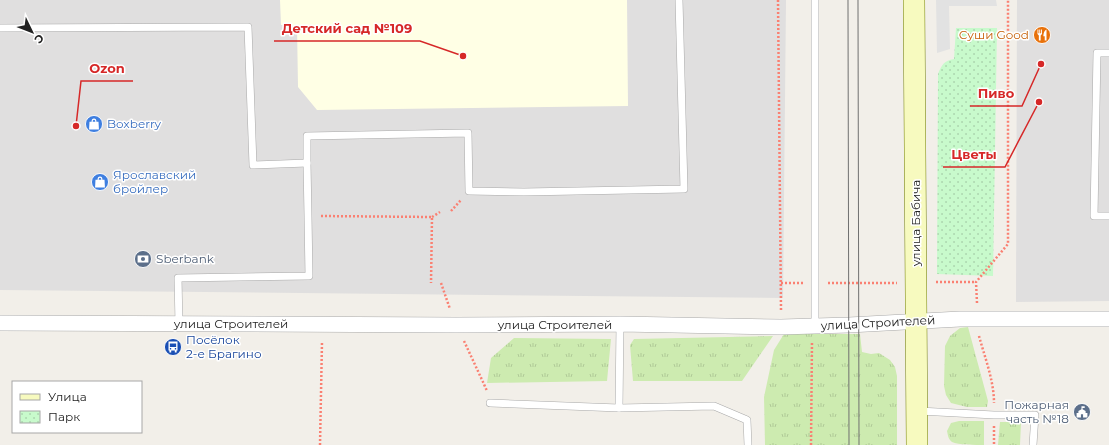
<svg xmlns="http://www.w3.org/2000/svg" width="1109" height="445" font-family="Montserrat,sans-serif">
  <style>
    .residential { fill: #e0dfdf }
    .education { fill: #ffffe5 }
    .grass { fill: url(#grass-tufts) }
    .park { fill: url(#park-dots) }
    .parking { fill: #e2e2e2 }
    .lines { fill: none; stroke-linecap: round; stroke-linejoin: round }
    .lane-casing { stroke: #a9a9a9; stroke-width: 8 }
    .street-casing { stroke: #a9a9a9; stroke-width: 16 }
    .secondary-casing { stroke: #707d05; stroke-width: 22 }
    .path { stroke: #fa8072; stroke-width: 2.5; stroke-dasharray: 2 2; stroke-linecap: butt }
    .lane { stroke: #fff; stroke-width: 7 }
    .street { stroke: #fff; stroke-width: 15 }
    .secondary { stroke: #f7fabf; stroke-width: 21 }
    .tram { stroke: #707070; stroke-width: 1 }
    .labels { text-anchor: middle; stroke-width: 3; stroke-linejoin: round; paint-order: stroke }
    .food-label { font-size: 12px; fill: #c56008; stroke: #fff; text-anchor: end }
    .shop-label { font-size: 12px; fill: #366cbe; stroke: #fff; text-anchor: start }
    .street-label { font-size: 12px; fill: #222; stroke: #fff }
    .service-label { font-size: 12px; fill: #4e5e75; stroke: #fff; text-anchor: start }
    .transit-label { font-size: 12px; fill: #164399; stroke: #fff; text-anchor: start }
    .leader { fill: none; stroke: #d62828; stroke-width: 1.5 }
    .callout-dot { fill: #d62828; stroke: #fff; stroke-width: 1.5 }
    .callout-label { font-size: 13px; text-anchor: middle; font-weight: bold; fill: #d62828; stroke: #fff; stroke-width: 3; stroke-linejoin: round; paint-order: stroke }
  </style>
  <defs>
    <pattern id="grass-tufts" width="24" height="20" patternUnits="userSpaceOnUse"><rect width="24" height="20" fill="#cdebb0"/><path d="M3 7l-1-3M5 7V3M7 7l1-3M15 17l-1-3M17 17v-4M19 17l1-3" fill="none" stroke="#b0c997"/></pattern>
    <pattern id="park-dots" width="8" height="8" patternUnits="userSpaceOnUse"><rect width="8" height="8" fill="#c8facc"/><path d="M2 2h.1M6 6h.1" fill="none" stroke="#acd6af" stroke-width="1.8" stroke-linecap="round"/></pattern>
  </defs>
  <rect width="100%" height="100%" fill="#f2efe9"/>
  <g class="residential">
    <path d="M0,0H786L783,298L0,290Z"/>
    <path d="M1017,0H1109V301L1016,302Z"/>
  </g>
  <path class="education" d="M280,0H627L628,106L317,110L298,87L297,26L281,25Z"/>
  <g class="grass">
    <path d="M968,327L988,401L987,407H967L951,403L946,395L944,386L945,346L950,336L960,328Z"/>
    <path d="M784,334H860L862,352L871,354L879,353L890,360L895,367L897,376V445H765L764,397L774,350Z"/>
    <path d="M773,336L742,381H633L630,345L634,339Z"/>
    <path d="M514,338L611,339L607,381L487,383L491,358Z"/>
    <path d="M959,421H984V445C976,445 958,445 952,442C948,439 948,435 947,431L951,423Z"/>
    <path d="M1000,422H1021L1020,445H998Z"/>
  </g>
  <path class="park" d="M956,28H997L993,276L937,274L938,74C942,64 944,61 954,59Z"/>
  <path class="parking" d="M936,0H996L997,6H949L950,49L937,53Z"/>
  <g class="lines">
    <g class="lane-casing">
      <g id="lane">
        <path d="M0,28L248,27L253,165L307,163V136L468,133L469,191L524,192L684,189L679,0"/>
        <path d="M1109,53H1097L1094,216H1109"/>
        <path d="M179,324L178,278L309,276L308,216L307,163"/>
        <path d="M815,326V0"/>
        <path d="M490,403L619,408L714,406L747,420L748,445"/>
        <path d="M619,408L620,324"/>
        <path d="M919,411L994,415H1035L1033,445"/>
      </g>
    </g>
    <g class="street-casing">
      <path id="street" d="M0,323L456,325L620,324L781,327L849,325L960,319H1109"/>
    </g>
    <g class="secondary-casing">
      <path id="secondary" d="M914,0L917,445"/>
    </g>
    <g class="path">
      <path d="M778,0L781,310"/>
      <path d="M451,211L461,200"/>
      <path d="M321,216L432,217L431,283"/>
      <path d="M432,217L440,212"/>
      <path d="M936,282H976"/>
      <path d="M441,283L450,309"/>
      <path d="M781,283H803"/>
      <path d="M828,283H897"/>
      <path d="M977,303L976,282L1008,244V0"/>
      <path d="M979,336C985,358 994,381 994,403"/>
      <path d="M464,341L483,382L487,391"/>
      <path d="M994,426V445"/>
      <path d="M320,445L322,342"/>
      <path d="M811,445L812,342"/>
    </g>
    <use href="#lane" class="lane"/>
    <use href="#street" class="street"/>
    <use href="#secondary" class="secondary"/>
    <g class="tram">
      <path d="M848,0L849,445"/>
      <path d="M858,0L859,445"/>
    </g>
  </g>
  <defs>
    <g id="restaurant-disc" transform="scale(0.9)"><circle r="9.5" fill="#e8710a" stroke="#fff"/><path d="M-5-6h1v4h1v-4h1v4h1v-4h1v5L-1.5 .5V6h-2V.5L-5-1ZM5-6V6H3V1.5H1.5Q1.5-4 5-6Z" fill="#fff"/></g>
    <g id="shop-disc" transform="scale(0.9)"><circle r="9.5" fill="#3f7fe0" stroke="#fff"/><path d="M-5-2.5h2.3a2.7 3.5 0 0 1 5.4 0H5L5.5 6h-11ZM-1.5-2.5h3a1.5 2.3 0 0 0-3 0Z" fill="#fff"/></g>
    <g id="bank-disc" transform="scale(0.9)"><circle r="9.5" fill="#5c6f8a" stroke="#fff"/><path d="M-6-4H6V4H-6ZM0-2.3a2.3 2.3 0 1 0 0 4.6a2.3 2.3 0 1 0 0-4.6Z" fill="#fff"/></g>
    <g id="bus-disc" transform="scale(0.9)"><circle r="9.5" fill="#1a4fb4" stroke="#fff"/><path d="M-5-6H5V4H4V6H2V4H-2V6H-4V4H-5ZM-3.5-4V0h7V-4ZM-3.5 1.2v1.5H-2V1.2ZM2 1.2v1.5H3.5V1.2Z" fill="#fff"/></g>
    <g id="civic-disc" transform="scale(0.9)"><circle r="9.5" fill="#5c6f8a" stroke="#fff"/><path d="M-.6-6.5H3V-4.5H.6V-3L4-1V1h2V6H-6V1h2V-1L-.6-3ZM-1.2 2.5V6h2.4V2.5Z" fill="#fff"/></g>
  </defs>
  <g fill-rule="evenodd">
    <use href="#restaurant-disc" x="1042" y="35"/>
    <use href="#shop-disc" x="94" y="124"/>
    <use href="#shop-disc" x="100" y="182"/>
    <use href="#bank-disc" x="143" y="259"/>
    <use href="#bus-disc" x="173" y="347"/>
    <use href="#civic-disc" x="1082" y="412"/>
  </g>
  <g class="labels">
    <g class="food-label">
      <text x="1029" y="39">Суши Good</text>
    </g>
    <g class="shop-label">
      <text x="107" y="128">Boxberry</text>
      <text x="113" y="179">Ярославский<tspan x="113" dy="14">бройлер</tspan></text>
    </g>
    <g class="street-label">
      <text transform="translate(916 223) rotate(-90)" y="4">улица Бабича</text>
      <text transform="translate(878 323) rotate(-3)" y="4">улица Строителей</text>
      <text x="231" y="328">улица Строителей</text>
      <text x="555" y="329">улица Строителей</text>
    </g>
    <g class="service-label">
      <text x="156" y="263">Sberbank</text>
      <text x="1069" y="409" text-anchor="end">Пожарная<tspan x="1069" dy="14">часть №18</tspan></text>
    </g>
    <g class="transit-label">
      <text x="186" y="344">Посёлок<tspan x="186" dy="14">2-е Брагино</tspan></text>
    </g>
  </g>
  <path class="leader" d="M463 56L420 41H274M76 126L81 81H133M1041 64L1022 106H970M1039 102L1005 167H943"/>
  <g class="callout-dot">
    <circle cx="463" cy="56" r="4"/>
    <circle cx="76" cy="126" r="4"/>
    <circle cx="1041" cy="64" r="4"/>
    <circle cx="1039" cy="102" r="4"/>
  </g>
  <g class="callout-label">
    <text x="347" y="33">Детский сад №109</text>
    <text x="107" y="73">Ozon</text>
    <text x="996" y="98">Пиво</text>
    <text x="974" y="159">Цветы</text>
  </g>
  <rect x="12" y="381" width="130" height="52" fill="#ffffff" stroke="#a7a7a7"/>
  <rect x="20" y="394" width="20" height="6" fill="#f7fabf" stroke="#a7a7a7"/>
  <text x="48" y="401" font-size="12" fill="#222222">Улица</text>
  <rect x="20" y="411" width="20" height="12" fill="url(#park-dots)" stroke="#a7a7a7"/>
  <text x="48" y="421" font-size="12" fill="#222222">Парк</text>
  <g transform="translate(32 32) rotate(133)" stroke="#ffffff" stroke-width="3" paint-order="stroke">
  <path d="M0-3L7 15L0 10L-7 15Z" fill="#222222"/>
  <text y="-6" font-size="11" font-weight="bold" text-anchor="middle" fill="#222222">С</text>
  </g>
</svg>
